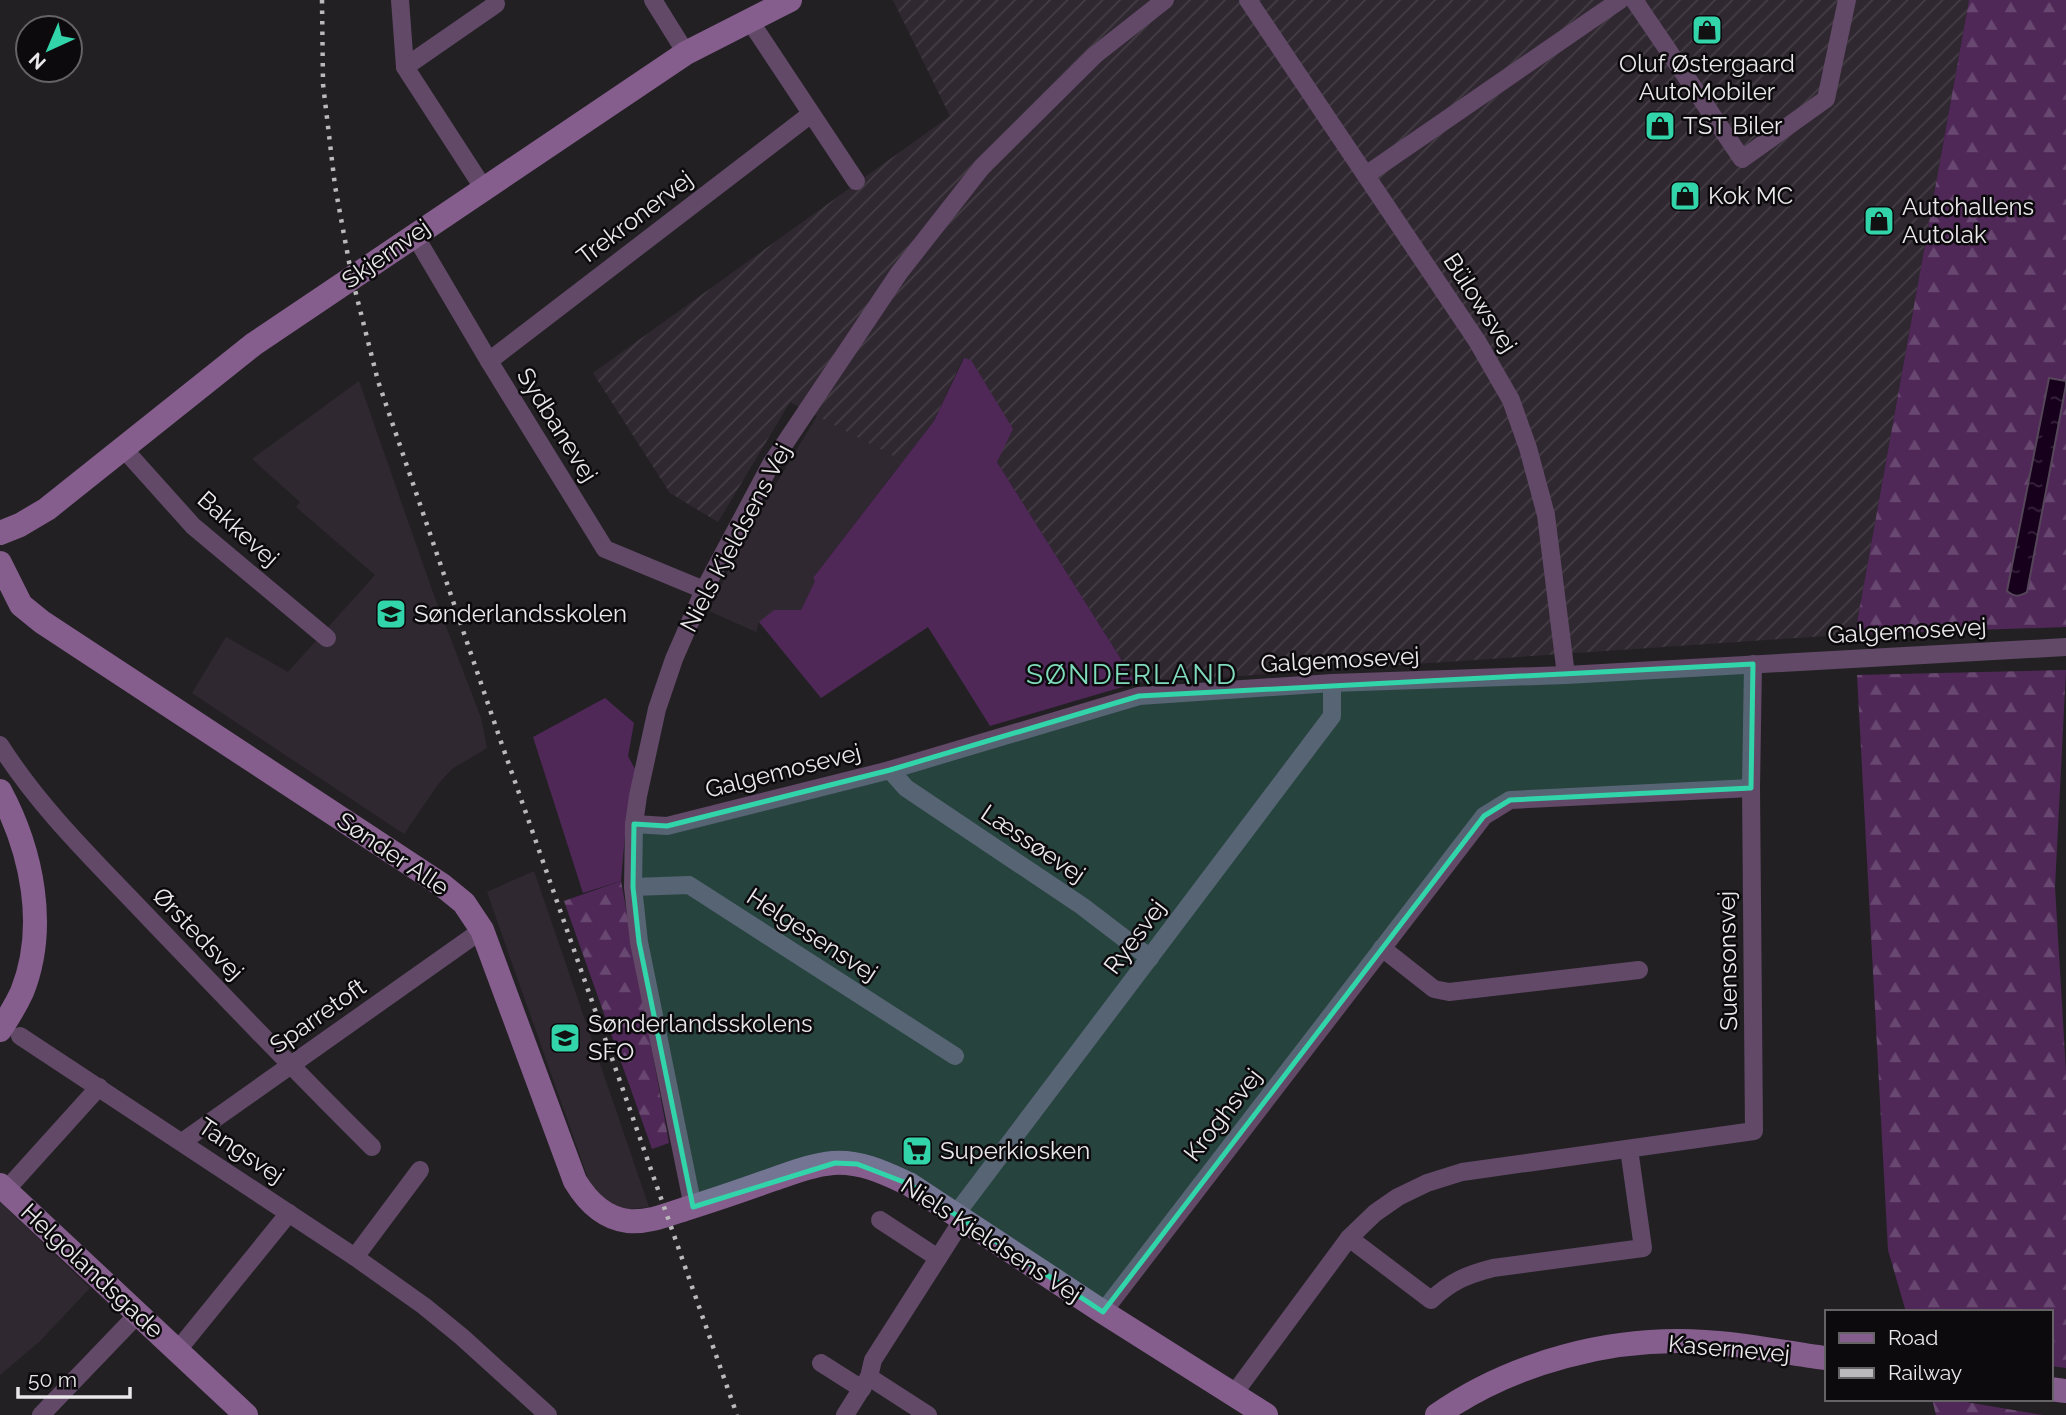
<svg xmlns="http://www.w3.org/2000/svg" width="2066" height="1415" font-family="Raleway,sans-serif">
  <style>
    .built { fill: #302831 }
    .industrial { fill: url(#industrial-furrows) }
    .forest { fill: url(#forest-firs) }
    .pitch { fill: #4f2858 }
    .water { fill: url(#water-ripples); stroke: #56465a; stroke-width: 2 }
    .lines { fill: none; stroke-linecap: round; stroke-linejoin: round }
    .street { stroke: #614967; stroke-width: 18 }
    .secondary { stroke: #855e8e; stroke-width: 24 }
    .rail { stroke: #bcb9bc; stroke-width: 4.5; stroke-dasharray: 3.5 7; stroke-linecap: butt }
    .marked { fill: #32d4a9; fill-opacity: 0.2; stroke: #32d4a9; stroke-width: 5; stroke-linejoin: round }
    .labels { text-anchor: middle; stroke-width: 5; stroke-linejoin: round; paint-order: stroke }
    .poi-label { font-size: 24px; fill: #ebe8eb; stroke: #0c0a0c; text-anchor: start }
    .street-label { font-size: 24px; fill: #ebe8eb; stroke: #0c0a0c }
    .quarter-label { font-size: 28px; letter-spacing: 2px; fill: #7fdbbc; stroke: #0c0a0c }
  </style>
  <defs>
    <pattern id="industrial-furrows" width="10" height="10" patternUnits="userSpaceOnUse" patternTransform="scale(1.75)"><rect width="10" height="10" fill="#302831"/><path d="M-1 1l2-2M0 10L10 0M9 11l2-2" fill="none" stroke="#443d45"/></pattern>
    <pattern id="forest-firs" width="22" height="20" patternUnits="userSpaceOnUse" patternTransform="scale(1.75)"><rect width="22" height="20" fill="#4f2858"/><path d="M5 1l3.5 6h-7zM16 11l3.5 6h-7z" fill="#684770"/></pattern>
    <pattern id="water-ripples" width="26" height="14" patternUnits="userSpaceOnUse" patternTransform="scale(1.75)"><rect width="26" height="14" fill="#16001c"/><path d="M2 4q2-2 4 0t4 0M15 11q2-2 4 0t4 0" fill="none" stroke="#38253d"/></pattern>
  </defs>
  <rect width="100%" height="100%" fill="#232024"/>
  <g class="built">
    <path d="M359,381L432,590L481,718L487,748L452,769L439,783L404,834L192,693L226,637L288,672L375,575L296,507L300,502L252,459Z"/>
    <path d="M817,416L903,461L813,578L815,581L801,610L759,622L756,632L709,611L746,533Z"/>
    <path d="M534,871L649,1207L630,1209L618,1207L606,1200L590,1184L487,892Z"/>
    <path d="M0,1202L90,1288L39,1342L0,1375Z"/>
  </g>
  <path class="industrial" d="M893,0H1969L1855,634L1136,683L997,462L963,358L934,421L903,461L790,402L718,522L670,493L593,373L950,116Z"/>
  <g class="forest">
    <path d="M1969,0H2066V627L1855,634Z"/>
    <path d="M2066,670L2055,887L2066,1072V1368L2050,1366V1312H1906L1888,1250L1857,675Z"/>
    <path d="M621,881L669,1143L652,1149L564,901Z"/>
    <path d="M1932,1399H1948L2043,1415H1936Z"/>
  </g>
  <g class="pitch">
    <path d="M964,358L971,360L1013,429L997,462L1136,683L990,726L928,627L821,698L759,622L774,610H801L815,581L813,578L934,421Z"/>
    <path d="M605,698L634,723L628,756L635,769L626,823L621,881L583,893L533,737Z"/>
  </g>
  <path class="water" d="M2049,378L2066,381V385L2027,592C2019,597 2014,597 2007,591Z"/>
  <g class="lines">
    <g class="street">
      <path d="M400,0L405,67L484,189"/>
      <path d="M653,0L686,53"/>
      <path d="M1248,0L1477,341L1511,400L1528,448L1546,515L1566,675"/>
      <path d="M1634,0L1742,159L1826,99L1847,0"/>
      <path d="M750,21L856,181"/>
      <path d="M405,67L496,4"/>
      <path d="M1366,175L1620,0"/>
      <path d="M414,234L489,361L605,549L704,590"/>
      <path d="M489,361L811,114"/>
      <path d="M123,448L193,526L327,638"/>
      <path d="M0,745C41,810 97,863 149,918C223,995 296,1072 372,1147"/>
      <path d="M890,770L906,788L1082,906L1150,958"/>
      <path d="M634,824L667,826L890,770L1139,696L1332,683L1566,675L2066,647"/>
      <path d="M633,887L689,885L955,1056"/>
      <path d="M1382,948L1434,989L1449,992L1639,970"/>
      <path d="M20,1036L355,1257L424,1306L462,1337L548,1415"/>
      <path d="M182,1142L482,930"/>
      <path d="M6,1190L99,1087"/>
      <path d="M693,1207L639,942L633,887L634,824L638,796L657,709L674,659L704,590L771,464L899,273L982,167L1095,55L1165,0"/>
      <path d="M956,1214L1332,716V683"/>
      <path d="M880,1220L938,1258"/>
      <path d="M1349,1238L1431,1300C1452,1281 1466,1275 1493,1268L1643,1248L1629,1149"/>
      <path d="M355,1257L420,1170"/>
      <path d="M1103,1312L1484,816L1510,800L1751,788"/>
      <path d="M177,1351L289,1213"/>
      <path d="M821,1363L862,1389"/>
      <path d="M869,1377L873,1360L963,1219"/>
      <path d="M1233,1395L1349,1238L1375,1213L1398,1197L1427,1183L1462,1172L1754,1131L1751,788L1753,664"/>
      <path d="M41,1415L138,1314"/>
      <path d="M845,1415L869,1377L928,1415"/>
    </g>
    <g class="secondary">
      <path d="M0,533L20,525L47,509L254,344L686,53L790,0"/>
      <path d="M0,563L21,605L42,622L442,885L464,903L482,930L575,1181C587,1201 603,1218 628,1221C647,1223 667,1215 685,1209C714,1200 743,1190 771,1180C792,1173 811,1165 833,1163C861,1161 885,1173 909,1184L1103,1312L1266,1415"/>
      <path d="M0,791C32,851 48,927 22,992C16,1005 8,1018 0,1030"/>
      <path d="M0,1185L246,1415"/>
      <path d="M2050,1389L2066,1391"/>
      <path d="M1437,1415C1513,1362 1612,1336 1705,1342C1745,1344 1786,1353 1826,1358"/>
    </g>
    <path class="rail" d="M322,0L323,84L335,186L352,278L378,381L500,739L737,1415"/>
  </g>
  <path class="marked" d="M1753,664L1751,788L1510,800L1484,816L1103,1312L909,1184L857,1164L835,1163L693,1207L639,942L633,887L634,824L667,826L890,770L1139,696Z"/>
  <defs>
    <g id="shop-square" transform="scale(1.575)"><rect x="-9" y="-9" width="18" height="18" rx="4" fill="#32d4a9" stroke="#0c0a0c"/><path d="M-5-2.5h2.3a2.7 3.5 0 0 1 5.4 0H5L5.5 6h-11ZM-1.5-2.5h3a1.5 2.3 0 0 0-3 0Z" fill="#111"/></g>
    <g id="school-square" transform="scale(1.575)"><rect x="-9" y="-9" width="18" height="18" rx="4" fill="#32d4a9" stroke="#0c0a0c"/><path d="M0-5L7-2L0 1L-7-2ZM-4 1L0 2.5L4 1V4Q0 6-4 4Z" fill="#111"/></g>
    <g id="supermarket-square" transform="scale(1.575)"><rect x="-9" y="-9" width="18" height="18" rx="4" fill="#32d4a9" stroke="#0c0a0c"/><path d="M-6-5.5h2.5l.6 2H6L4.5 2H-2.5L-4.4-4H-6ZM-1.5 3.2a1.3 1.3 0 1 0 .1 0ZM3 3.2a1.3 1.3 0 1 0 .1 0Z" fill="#111"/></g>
  </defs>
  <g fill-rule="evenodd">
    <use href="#shop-square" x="1707" y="30"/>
    <use href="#shop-square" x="1660" y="126"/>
    <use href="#shop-square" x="1685" y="196"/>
    <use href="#shop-square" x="1879" y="221"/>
    <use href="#school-square" x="391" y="614"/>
    <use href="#school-square" x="565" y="1038"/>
    <use href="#supermarket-square" x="917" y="1151"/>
  </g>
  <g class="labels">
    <g class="poi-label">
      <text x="1707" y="72" text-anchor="middle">Oluf Østergaard<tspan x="1707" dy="28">AutoMobiler</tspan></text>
      <text x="1683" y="134">TST Biler</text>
      <text x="1708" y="204">Kok MC</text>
      <text x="1902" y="215">Autohallens<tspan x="1902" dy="28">Autolak</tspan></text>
      <text x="414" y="622">Sønderlandsskolen</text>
      <text x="588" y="1032">Sønderlandsskolens<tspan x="588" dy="28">SFO</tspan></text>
      <text x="940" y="1159">Superkiosken</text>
    </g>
    <g class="street-label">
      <text transform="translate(635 218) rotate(-37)" y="8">Trekronervej</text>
      <text transform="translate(386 254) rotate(-35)" y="8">Skjernvej</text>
      <text transform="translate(1480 303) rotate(57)" y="8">Bülowsvej</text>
      <text transform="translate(557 425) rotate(58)" y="8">Sydbanevej</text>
      <text transform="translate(238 529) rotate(42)" y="8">Bakkevej</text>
      <text transform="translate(736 538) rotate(-62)" y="8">Niels Kjeldsens Vej</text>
      <text transform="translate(1907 631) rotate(-3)" y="8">Galgemosevej</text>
      <text transform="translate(1340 660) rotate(-3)" y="8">Galgemosevej</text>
      <text transform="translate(783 771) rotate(-14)" y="8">Galgemosevej</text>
      <text transform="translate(1033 844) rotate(34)" y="8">Læssøevej</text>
      <text transform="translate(393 854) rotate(34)" y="8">Sønder Alle</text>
      <text transform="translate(198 934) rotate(46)" y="8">Ørstedsvej</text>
      <text transform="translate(812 935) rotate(33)" y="8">Helgesensvej</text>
      <text transform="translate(1135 937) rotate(-53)" y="8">Ryesvej</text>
      <text transform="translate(1728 961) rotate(-91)" y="8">Suensonsvej</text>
      <text transform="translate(318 1016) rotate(-35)" y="8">Sparretoft</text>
      <text transform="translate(1223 1115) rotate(-52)" y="8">Kroghsvej</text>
      <text transform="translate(241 1151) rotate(34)" y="8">Tangsvej</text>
      <text transform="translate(991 1240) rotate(33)" y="8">Niels Kjeldsens Vej</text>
      <text transform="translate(92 1271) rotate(43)" y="8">Helgolandsgade</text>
      <text transform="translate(1729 1349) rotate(5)" y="8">Kasernevej</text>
    </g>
    <g class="quarter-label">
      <text x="1132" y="684">SØNDERLAND</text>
    </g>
  </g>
  <rect x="1825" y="1310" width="228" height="91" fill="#0c0a0c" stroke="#656365" stroke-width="2"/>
  <rect x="1839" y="1333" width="35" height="10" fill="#855e8e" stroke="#656365" stroke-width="2"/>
  <text x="1888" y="1345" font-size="21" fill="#ebe8eb">Road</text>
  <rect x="1839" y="1368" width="35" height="10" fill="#bcb9bc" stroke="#656365" stroke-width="2"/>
  <text x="1888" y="1380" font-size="21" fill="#ebe8eb">Railway</text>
  <g transform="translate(49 49) rotate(224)"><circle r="33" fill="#0c0a0c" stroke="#656365" stroke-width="2"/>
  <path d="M0-5L12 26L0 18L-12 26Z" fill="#32d4a9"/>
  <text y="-10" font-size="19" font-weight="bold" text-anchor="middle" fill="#ebe8eb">N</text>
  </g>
  <path d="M18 1387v10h112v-10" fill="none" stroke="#ebe8eb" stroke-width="3.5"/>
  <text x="28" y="1387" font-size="21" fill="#ebe8eb" stroke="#0c0a0c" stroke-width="5" paint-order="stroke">50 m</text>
</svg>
